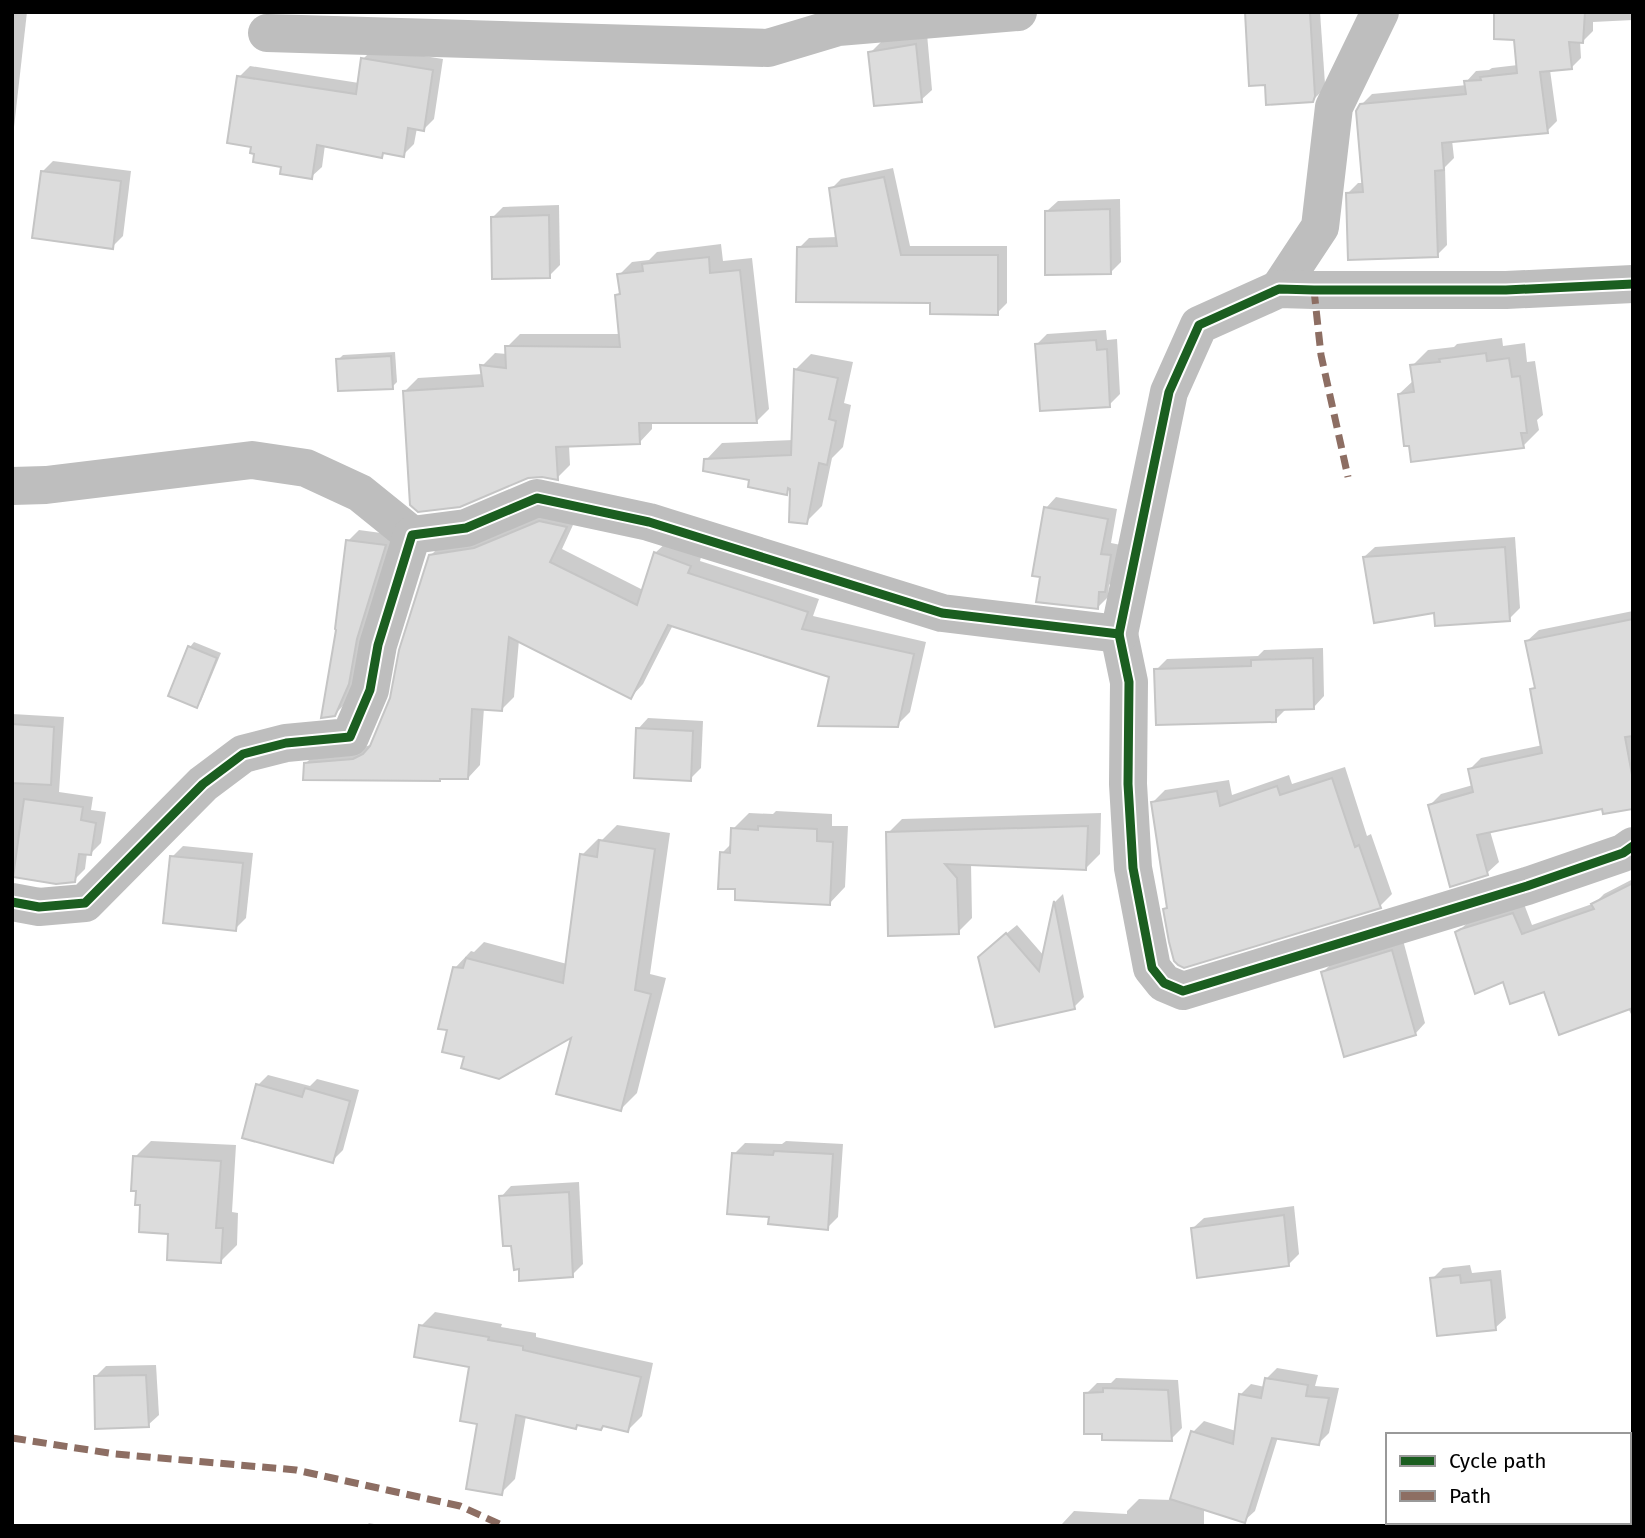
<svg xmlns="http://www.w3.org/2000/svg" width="1645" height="1538" font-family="'Fira Sans',sans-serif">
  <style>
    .shadow { fill: #0003 }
    .building { fill: #dcdcdc; stroke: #c5c5c5; stroke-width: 2 }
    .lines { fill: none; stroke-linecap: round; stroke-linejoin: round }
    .minor { stroke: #bebebe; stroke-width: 38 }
    .quiet { stroke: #8d6e63; stroke-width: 7; stroke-dasharray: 14 7; stroke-linecap: butt }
    .cycleway-casing { stroke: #fff; stroke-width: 13 }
    .cycleway { stroke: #1b5e20; stroke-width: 9 }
  </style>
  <rect width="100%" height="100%" fill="#fff"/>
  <g class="shadow">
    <path d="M12,12H27L12,145Z"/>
    <path d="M1246,12H1320L1325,84L1323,90L1312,101L1266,83Z"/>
    <path d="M1512,12H1633V20L1593,22V31L1583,41H1580L1581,58L1571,68L1550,70L1557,121L1547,131L1452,140L1454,158L1445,167L1447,245L1437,255L1348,193L1358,183H1364L1361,105L1372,94L1467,85L1466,82L1476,71L1489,70L1492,68L1518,65Z"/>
    <path d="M927,34L932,90L921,100L870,53L881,42Z"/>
    <path d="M374,48L443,59L434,119L424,129L417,128L414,144L403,155L385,152L381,156L325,145L322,167L311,177L256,152L239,77L250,66L359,83L363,59Z"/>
    <path d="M53,161L131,171L123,236L112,247L42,172Z"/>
    <path d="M893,168L910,246H1007V303L997,313L931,301L799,248L809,238L837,237L831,189L841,179Z"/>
    <path d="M1120,199L1121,262L1110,273L1047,211L1058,201Z"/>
    <path d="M559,205L560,265L549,276L492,218L503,207Z"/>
    <path d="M721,244L723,261L752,258L769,409L756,422L652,421V429L639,443L569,445L570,465L557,478L404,392L418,378L483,374L482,366L495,353L507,354V347L520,334H621L617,296L621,291L619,275L632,262L649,260L657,252Z"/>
    <path d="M1106,330L1107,340L1117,339L1120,394L1109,405L1037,344L1047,334Z"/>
    <path d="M1502,338L1503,346L1525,343L1527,362L1535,361L1543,415L1537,420L1539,430L1523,446L1399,394L1414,380L1412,366L1428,350L1454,347L1457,344Z"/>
    <path d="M395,352L397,382L392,387L338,360L343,355Z"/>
    <path d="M811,354L853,362L844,403L851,405L843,447L832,458L822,506L806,522L792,487L786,493L706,460L722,443L793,440L795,370Z"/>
    <path d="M1056,497L1117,509L1111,543L1121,545L1115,579L1109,585L1108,597L1097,608L1042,576L1046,508Z"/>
    <path d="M553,509L578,514L562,549L643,590L655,553L668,541L702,553L700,561L819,599L813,616L926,642L910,712L897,725L831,676L673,625L643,684L631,697L519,640L514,697L501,710L484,708L480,765L468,778L305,764L318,751L367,746L373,744L392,699L430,556L443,543Z"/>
    <path d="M359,530L396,535L359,671L345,704L334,715L348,541Z"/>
    <path d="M1515,537L1520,608L1509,619L1436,611L1364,557L1375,547Z"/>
    <path d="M1633,611V807H1603L1490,831L1499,862L1487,873L1430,805L1441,794L1473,785L1469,770L1481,758L1543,745L1532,690L1536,686L1527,641L1539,630Z"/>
    <path d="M194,642L221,653L201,701L197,706L190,647Z"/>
    <path d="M1323,648L1324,696L1314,707L1286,709L1275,720L1156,670L1167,659L1258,656L1264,650Z"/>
    <path d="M12,714L64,717L59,792L93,797L91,810L106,812L101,843L91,853H87L85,869L74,880L56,882L12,875Z"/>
    <path d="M648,718L703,721L701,768L690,779L638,729Z"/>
    <path d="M1345,767L1367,836L1371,834L1392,894L1380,906L1165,909L1168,906L1153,802L1165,790L1229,780L1232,795L1289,775L1292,784Z"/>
    <path d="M776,811L832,814V826H848L845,887L829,904L737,887L722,853L732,843L733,829L749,813L773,814Z"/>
    <path d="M1101,813L1100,854L1086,868L971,863L972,918L958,932L888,833L902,819Z"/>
    <path d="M617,825L670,833L650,974L666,978L637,1093L621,1109L573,1034L466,1056L449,1029L455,968L471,951L474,952L484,942L567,964L582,855L598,839L602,840Z"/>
    <path d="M183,846L253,853L246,918L235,929L172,857Z"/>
    <path d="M1633,879V1018L1628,1008L1504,980L1457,933L1468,922L1524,904L1532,925L1595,903L1604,894Z"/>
    <path d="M1063,894L1084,997L1074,1007L990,947L1017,925L1044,956L1055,902Z"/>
    <path d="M1403,940L1425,1023L1415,1034L1323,972L1333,962Z"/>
    <path d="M268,1075L310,1086L317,1079L359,1090L343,1150L332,1161L258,1085Z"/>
    <path d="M151,1141L236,1145L232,1212L238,1213L237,1245L220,1262L170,1232L142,1203L135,1157Z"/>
    <path d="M786,1141L843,1144L838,1217L827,1228L771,1216L734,1154L745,1143L782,1144Z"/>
    <path d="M579,1182L583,1264L572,1275L521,1267L501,1197L511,1186Z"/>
    <path d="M1294,1206L1299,1254L1289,1264L1193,1228L1204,1218Z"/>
    <path d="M1470,1265L1472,1273L1501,1270L1506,1318L1495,1328L1432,1279L1443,1268Z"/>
    <path d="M435,1312L502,1324L501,1327L536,1333V1337L653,1363L642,1416L628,1430L605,1424L526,1416L515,1479L501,1493L479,1423L471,1365L421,1326Z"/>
    <path d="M156,1365L159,1415L148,1425L95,1377L106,1366Z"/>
    <path d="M1277,1368L1318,1375L1315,1386L1339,1388L1329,1433L1318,1444L1278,1437L1255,1511L1244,1521L1204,1508V1526H1062V1524L1074,1511L1127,1514V1511L1139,1499L1172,1500L1193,1432L1204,1421L1236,1431L1240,1395L1251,1384L1265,1387L1266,1379Z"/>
    <path d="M1116,1378L1178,1380L1182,1428L1171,1439L1103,1432L1086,1394L1097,1383H1111Z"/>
    <path d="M369,1523L384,1526H366Z"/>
  </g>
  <g class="building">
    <path d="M1245,12H1310L1315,96L1313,102L1266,105L1265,85L1249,86Z"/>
    <path d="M1494,12H1585L1583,43L1569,42L1572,69L1540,72L1548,133L1442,143L1444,170L1435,171L1438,257L1348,260L1346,193L1363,192L1356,111L1360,104L1466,94L1464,81L1481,80L1480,77L1517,73L1514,40L1494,39Z"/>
    <path d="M916,44L922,102L874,106L868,52Z"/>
    <path d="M361,58L433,70L424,131L408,128L404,157L383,153L382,158L317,145L312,179L280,174L281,167L253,162L254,154L250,153L251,147L227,143L237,76L356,94Z"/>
    <path d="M41,171L121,181L113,249L32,238Z"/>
    <path d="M884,177L901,255H998V315L930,314V303L796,302L797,247L837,246L829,188Z"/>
    <path d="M1110,209L1111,274L1045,275V211Z"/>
    <path d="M549,215L550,278L492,279L491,217Z"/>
    <path d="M709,257L710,273L740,270L757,423H639L640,444L556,447L558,480L542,477L528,478L460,507L418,512L410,505L403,391L483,386L480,365L506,368L505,346L620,347L615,295L620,294L617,274L643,271L642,264Z"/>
    <path d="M1096,340L1097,350L1107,349L1110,407L1040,411L1035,344Z"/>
    <path d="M1486,353L1487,361L1509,358L1512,377L1520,376L1527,433H1521L1524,448L1411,462L1409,446H1404L1398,394L1414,392L1410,365L1440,362L1439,359Z"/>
    <path d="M391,356L393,389L338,391L336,359Z"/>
    <path d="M794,369L838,378L829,419L836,421L827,465L819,463L807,524L789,522L790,489L788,488L787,495L748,487L749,480L703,471L704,459L791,455Z"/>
    <path d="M1044,507L1108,519L1101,554L1111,555L1105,592H1099L1098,609L1036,602L1040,577L1032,576Z"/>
    <path d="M539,521L567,527L550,562L637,605L654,552L691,566L688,573L808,612L802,629L914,654L898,727L818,726L829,677L668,625L631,699L509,637L502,711L472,709L468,779H440V781L303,780L304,763L353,759L363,754L370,746L390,698L399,650L429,555L474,548Z"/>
    <path d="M346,540L386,545L357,639L349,684L335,716L321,718L336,630L335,629Z"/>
    <path d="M1505,547L1510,621L1435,626L1434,613L1374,623L1363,557Z"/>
    <path d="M1633,619V736L1625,737L1633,780V809L1603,814L1602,809L1477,835L1488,875L1450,887L1428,805L1473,792L1468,769L1542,753L1530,689L1535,688L1525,641Z"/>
    <path d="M188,646L217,658L197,708L168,696Z"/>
    <path d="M1313,658L1314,709L1276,710V722L1156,725L1154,669L1251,666V660Z"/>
    <path d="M12,724L54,727L51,785L12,783Z"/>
    <path d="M636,728L693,731L691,781L634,778Z"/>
    <path d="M1332,778L1355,847L1359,845L1381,908L1184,968L1178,965L1174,961L1169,942L1163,909L1167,908L1151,802L1217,791L1220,806L1277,786L1280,795Z"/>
    <path d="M24,799L83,807L81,820L96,823L91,855L79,854L75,882L56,884L13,877Z"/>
    <path d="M758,826L817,829V841L833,842L830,905L735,900V889H718L720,852L730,853L731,828L758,830Z"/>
    <path d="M1088,826L1086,870L945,864L957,878L959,934L888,936L886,832Z"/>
    <path d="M599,840L655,849L635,990L651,994L621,1111L556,1094L571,1038L499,1079L461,1068L464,1057L442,1052L447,1030L438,1029L453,967L463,968L466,958L563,983L580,854L597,857Z"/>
    <path d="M170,856L243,863L236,931L163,923Z"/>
    <path d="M1633,883V1008L1559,1035L1544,992L1510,1004L1503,982L1475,994L1455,932L1461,929L1513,913L1522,934L1594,909L1591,904Z"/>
    <path d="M1054,901L1075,1009L995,1027L978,957L1006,933L1039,971Z"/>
    <path d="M1392,950L1416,1035L1344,1057L1321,972Z"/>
    <path d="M256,1084L302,1097L305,1088L350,1101L333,1163L242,1138Z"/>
    <path d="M774,1151L833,1154L828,1230L768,1224L769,1217L727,1214L732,1153L773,1155Z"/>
    <path d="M133,1156L221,1161L216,1228H223L221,1263L167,1260L168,1234L139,1232L140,1205H135L136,1191H131Z"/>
    <path d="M569,1192L573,1277L519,1281V1269L514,1270L511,1246H503L499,1196Z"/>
    <path d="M1284,1215L1289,1266L1197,1278L1191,1228Z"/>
    <path d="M1460,1275L1461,1283L1491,1280L1496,1330L1437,1336L1430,1278Z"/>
    <path d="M419,1325L489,1337L488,1340L523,1346V1350L641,1377L628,1432L603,1426L601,1430L577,1425L576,1429L516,1415L502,1495L466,1489L477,1424L460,1421L469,1367L414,1357Z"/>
    <path d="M146,1375L149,1427L95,1429L94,1376Z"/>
    <path d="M1265,1378L1308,1385L1306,1396L1329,1398L1319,1445L1272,1438L1245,1523L1170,1499L1191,1431L1233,1444L1239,1394L1261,1398Z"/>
    <path d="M1103,1388L1168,1390L1172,1441L1102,1440V1434H1084V1393L1103,1392Z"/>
  </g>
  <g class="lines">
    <g class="minor">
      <path d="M267,33L768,48L838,27L1018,12"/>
      <path d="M1279,289L1320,227L1334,107L1380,12"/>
      <path d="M12,486L46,485L252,460L306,468L360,493L412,535"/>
      <path d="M1119,634L1129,682L1128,784L1133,868L1152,968L1164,983L1183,991L1527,886L1623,853L1633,846"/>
      <path d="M12,902L39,907L85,903L203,784L243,754L286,743L350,737L370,690L378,645L412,535L466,528L537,498L649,522L942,613L1119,634L1169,392L1199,325L1279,289L1314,290H1506L1633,284"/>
    </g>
    <g class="quiet">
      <path d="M1314,290L1321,355L1348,477"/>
      <path d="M12,1438L115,1454L296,1470L460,1506L504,1526"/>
    </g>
    <g class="cycleway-casing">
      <g id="cycleway">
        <path d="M1119,634L1129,682L1128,784L1133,868L1152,968L1164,983L1183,991L1527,886L1623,853L1633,846"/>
        <path d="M12,902L39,907L85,903L203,784L243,754L286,743L350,737L370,690L378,645L412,535L466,528L537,498L649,522L942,613L1119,634L1169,392L1199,325L1279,289L1314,290H1506L1633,284"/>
      </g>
    </g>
    <use href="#cycleway" class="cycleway"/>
  </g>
  <rect width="1645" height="1538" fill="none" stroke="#000000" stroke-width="28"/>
  <rect x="1386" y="1433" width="245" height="91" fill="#ffffff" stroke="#999999" stroke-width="2"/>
  <rect x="1400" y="1456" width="35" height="10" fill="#1b5e20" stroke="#999999" stroke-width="2"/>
  <text x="1449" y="1468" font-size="21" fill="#000000">Cycle path</text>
  <rect x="1400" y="1491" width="35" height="10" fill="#8d6e63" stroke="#999999" stroke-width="2"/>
  <text x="1449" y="1503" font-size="21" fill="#000000">Path</text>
</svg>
